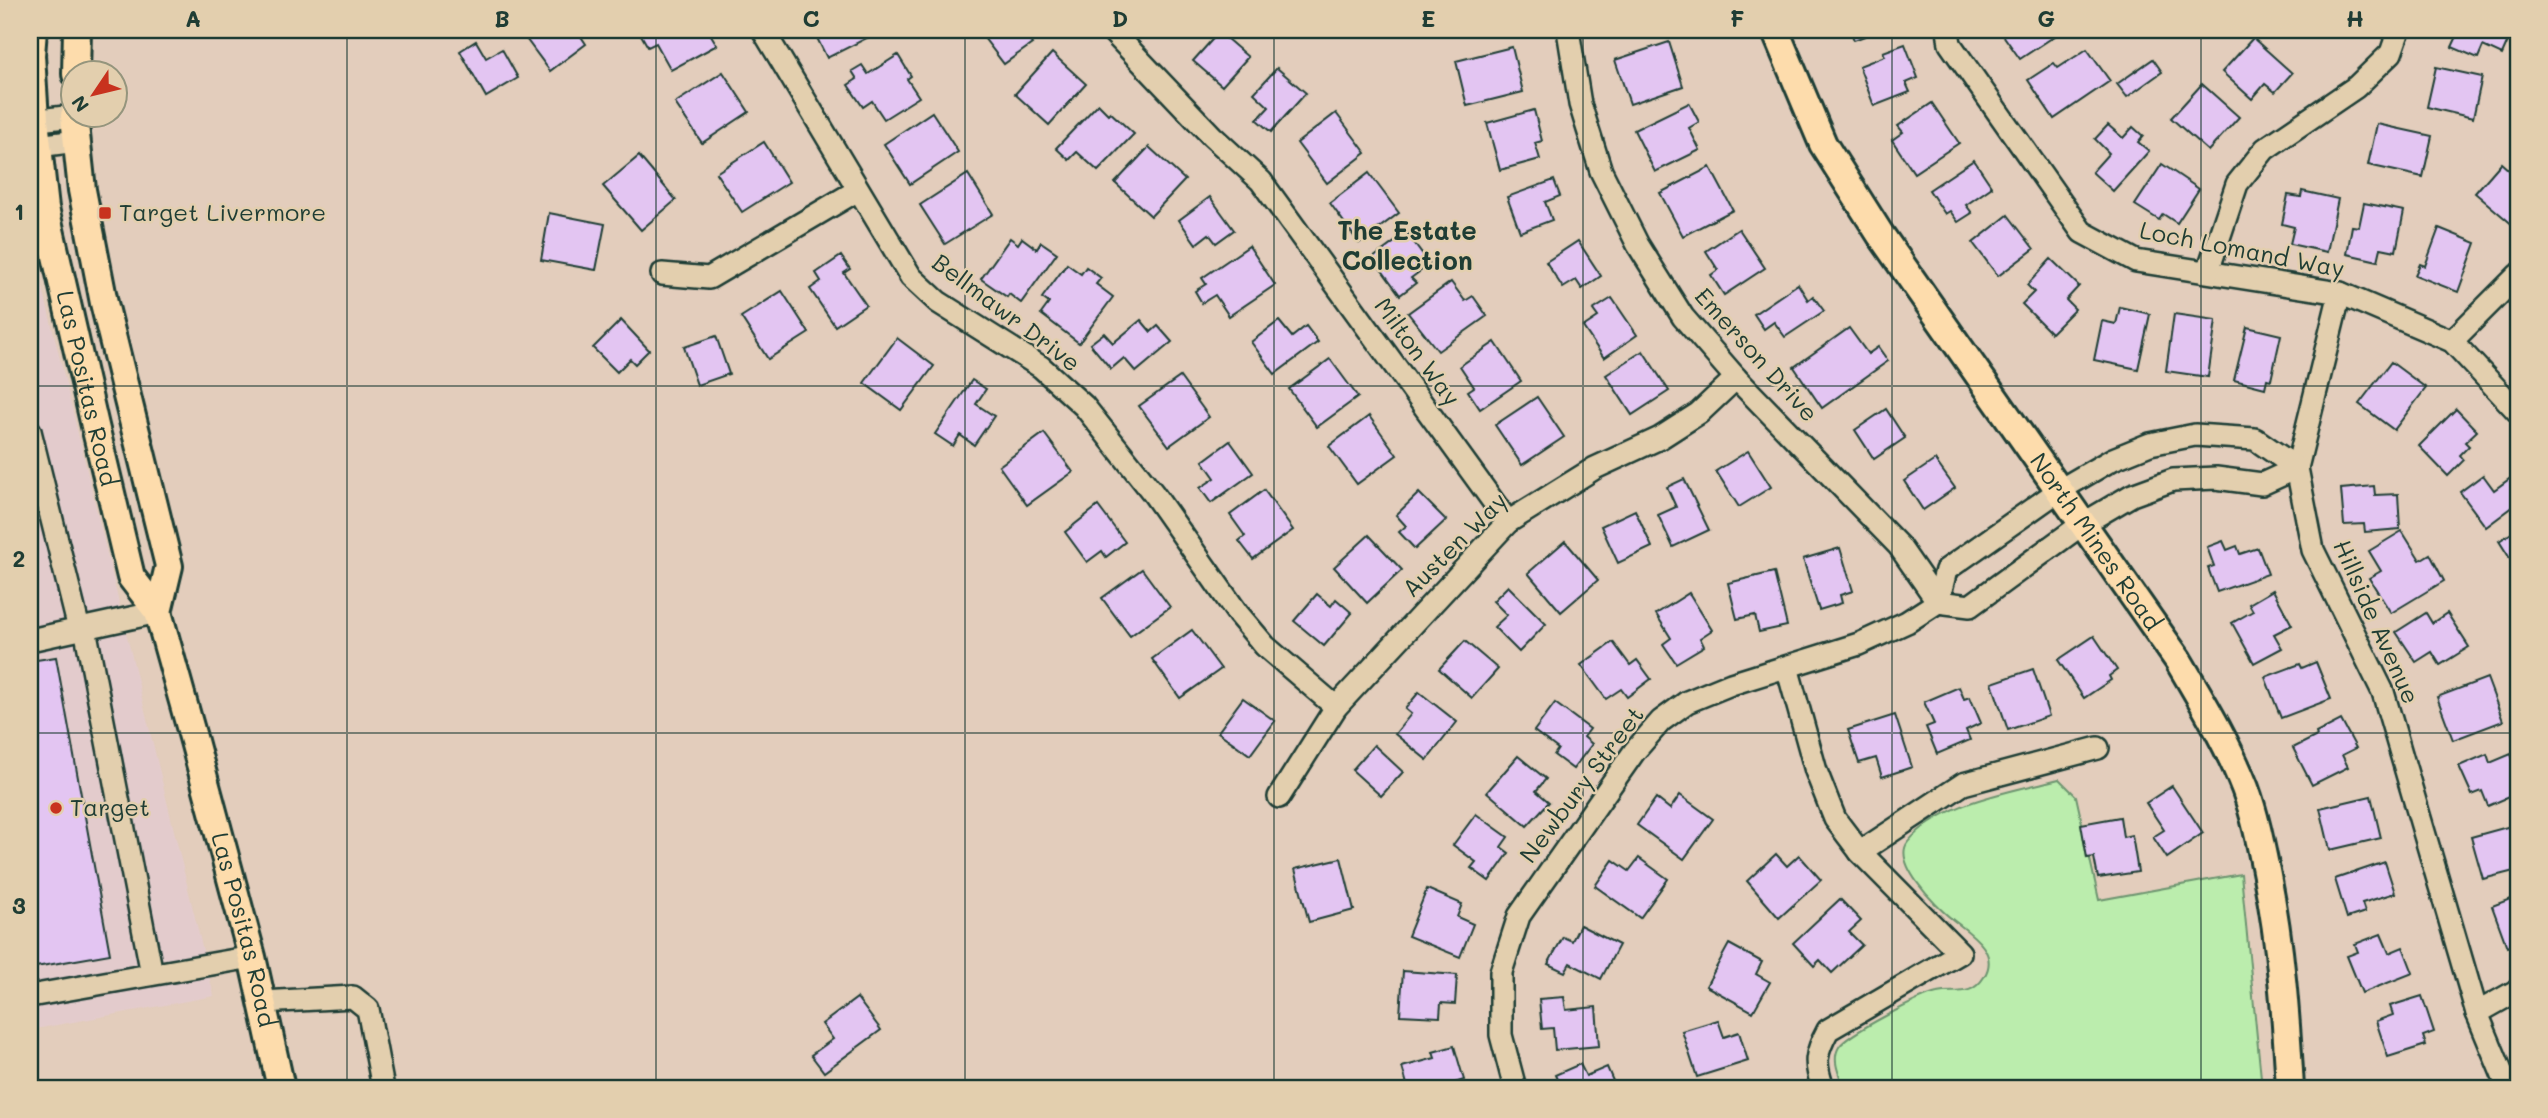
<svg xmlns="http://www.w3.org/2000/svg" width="2548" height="1118" font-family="Mali,sans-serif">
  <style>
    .built { fill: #e3cbcc }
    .green { fill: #bbedad; stroke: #6d9570; stroke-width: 2 }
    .building { fill: #e3c5f2; stroke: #1f3d34; stroke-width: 2 }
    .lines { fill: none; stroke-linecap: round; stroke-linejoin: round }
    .minor-casing { stroke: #1f3d34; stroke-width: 26 }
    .major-casing { stroke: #1f3d34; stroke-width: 32 }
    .minor { stroke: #e3cfae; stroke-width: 21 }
    .major { stroke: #fddcac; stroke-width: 26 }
    .grid { fill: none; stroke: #1f3d34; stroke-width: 2; stroke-opacity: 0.55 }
    .poi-dot { fill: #c8321e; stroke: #e3cfae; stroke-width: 2.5 }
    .labels { text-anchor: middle; stroke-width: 5; stroke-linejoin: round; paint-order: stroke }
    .poi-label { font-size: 24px; fill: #1f3d34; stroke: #e3cfae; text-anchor: start }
    .street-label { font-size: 24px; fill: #1f3d34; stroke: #e3cfae }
    .neighbourhood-label { font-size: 26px; font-weight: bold; fill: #1f3d34; stroke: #e3cfae }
    .neatline { fill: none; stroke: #1f3d34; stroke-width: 2.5 }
    .grid-label { font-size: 23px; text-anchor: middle; font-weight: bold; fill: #1f3d34 }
  </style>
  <rect width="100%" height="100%" fill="#e3cdbc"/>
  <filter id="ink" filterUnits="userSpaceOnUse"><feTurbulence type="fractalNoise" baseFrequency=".0143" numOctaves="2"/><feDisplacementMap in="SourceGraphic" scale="14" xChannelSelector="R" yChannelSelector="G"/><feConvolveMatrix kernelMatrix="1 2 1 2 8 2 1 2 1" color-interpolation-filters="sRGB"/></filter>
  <g filter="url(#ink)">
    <path class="built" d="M30,235L214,996L30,1030Z"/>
    <path class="green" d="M2059,779L2076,796L2099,900L2241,874L2262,1088H1844C1840,1076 1831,1060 1839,1047C1847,1034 1921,996 1937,993C1955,989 1971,998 1984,977C2001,951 1968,932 1952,919C1935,906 1892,862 1908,842C1940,802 2011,792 2059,779Z"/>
    <g class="building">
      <path d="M524,30H566L571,37L578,32L586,44L550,71L521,32Z"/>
      <path d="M646,30H708L717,45L671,70L656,43L648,47L640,33Z"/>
      <path d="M813,30H879V32L827,58Z"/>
      <path d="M987,30H1021L1032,44L1004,64L981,34Z"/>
      <path d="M1850,30H1881L1854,40Z"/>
      <path d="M2011,30H2064L2020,59L2003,35Z"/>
      <path d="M2460,30H2513L2502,55L2483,46L2478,58L2452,47Z"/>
      <path d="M1219,32L1248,57L1222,86L1193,61Z"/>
      <path d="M2253,38L2292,73L2275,92L2265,84L2252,99L2222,72Z"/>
      <path d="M476,41L486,58L502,49L518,78L486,97L460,51Z"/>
      <path d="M1669,42L1683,86L1630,104L1615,60Z"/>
      <path d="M1905,44L1918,78L1906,83L1910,92L1874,106L1859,66L1885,56L1883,52Z"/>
      <path d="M1512,47L1523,92L1467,106L1456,61Z"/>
      <path d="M2087,49L2110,81L2054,119L2028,80L2054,63L2058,68Z"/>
      <path d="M1052,53L1086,84L1049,125L1015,94Z"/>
      <path d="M898,55L911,76L907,79L919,97L884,119L872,101L863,107L848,85L857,79L852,71L862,65L868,74Z"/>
      <path d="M2153,59L2162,72L2127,97L2117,84Z"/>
      <path d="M2436,67L2482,77L2473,118L2427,107Z"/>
      <path d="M1277,68L1306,93L1271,132L1257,120L1269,107L1254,93Z"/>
      <path d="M723,72L749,112L702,143L675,103Z"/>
      <path d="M2202,84L2239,117L2208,151L2171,118Z"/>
      <path d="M1689,103L1699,122L1689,128L1700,150L1655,172L1634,130Z"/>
      <path d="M1932,103L1959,143L1914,173L1892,140L1903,132L1898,126Z"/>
      <path d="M1098,104L1108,114L1110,112L1134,134L1098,171L1077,152L1069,160L1056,148Z"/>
      <path d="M1534,110L1542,141L1535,143L1540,159L1500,170L1487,123Z"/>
      <path d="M932,112L958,152L910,184L884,144Z"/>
      <path d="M1336,113L1366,153L1327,183L1297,143Z"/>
      <path d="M2377,124L2432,136L2423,177L2368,165Z"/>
      <path d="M2108,125L2123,138L2133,127L2143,136L2138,142L2149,151L2113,191L2092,172L2109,153L2095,139Z"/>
      <path d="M764,142L789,182L742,212L716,173Z"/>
      <path d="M1149,147L1185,180L1151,216L1115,183Z"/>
      <path d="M639,156L676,200L641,230L603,186Z"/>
      <path d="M1974,160L1992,187L1966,205L1972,213L1958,222L1950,211L1945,214L1929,190Z"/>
      <path d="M2501,163L2518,178V220L2514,226L2475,193Z"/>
      <path d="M2162,164L2199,189L2177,223L2163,214L2159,220L2135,205Z"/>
      <path d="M1710,167L1733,210L1683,236L1660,193Z"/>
      <path d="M1369,173L1399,213L1359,243L1330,203Z"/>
      <path d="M968,174L993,214L945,244L920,205Z"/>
      <path d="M1554,180L1560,196L1545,202L1552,220L1520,232L1507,197Z"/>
      <path d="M2302,191L2338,199L2327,252L2290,244L2294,227L2282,224L2288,195L2301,197Z"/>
      <path d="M1210,197L1234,230L1216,243L1209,234L1196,244L1179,220Z"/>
      <path d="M2364,203L2404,211L2396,251L2381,248L2378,261L2347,254L2352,226L2359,227Z"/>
      <path d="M549,213L605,224L596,270L541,260Z"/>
      <path d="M2008,215L2034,249L1998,276L1973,243Z"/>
      <path d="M2439,228L2476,243L2458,292L2415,275L2420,264L2425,266Z"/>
      <path d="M1739,229L1765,268L1724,295L1711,275L1718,270L1706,251Z"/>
      <path d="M1407,233L1430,264L1411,278L1416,283L1400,295L1373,258Z"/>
      <path d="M1010,238L1018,244L1022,238L1037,249L1041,242L1057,253L1021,303L1009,294L1007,297L981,279Z"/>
      <path d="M1578,241L1601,276L1582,289L1576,280L1563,288L1546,262Z"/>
      <path d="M1249,246L1275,285L1229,316L1215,295L1202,303L1195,291L1206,284L1202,278Z"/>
      <path d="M841,256L850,269L844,273L866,305L835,326L810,289L821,281L816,273Z"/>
      <path d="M2051,259L2079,286L2066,300L2075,309L2051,333L2022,304L2034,292L2027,285Z"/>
      <path d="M1067,264L1081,274L1086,267L1101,278L1096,284L1113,297L1079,343L1041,314L1049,303L1042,298Z"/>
      <path d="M1451,282L1465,301L1473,296L1487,316L1438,351L1408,313Z"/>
      <path d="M1798,284L1808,300L1813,296L1824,311L1785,337L1774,322L1764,329L1754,314Z"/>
      <path d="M782,291L809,333L768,359L741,317Z"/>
      <path d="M1612,298L1637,335L1604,358L1583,327L1598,317L1593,310Z"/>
      <path d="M2120,307L2150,314L2138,369L2094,360L2102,321L2116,324Z"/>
      <path d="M2174,314L2216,320L2208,377L2166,371Z"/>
      <path d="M621,320L649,350L635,364L630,359L617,372L593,348Z"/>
      <path d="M1141,320L1151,332L1158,326L1172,342L1136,372L1124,358L1111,369L1090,344L1104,333L1113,343Z"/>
      <path d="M1279,321L1292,337L1306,326L1318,342L1275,374L1251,342Z"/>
      <path d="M2247,327L2281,335L2271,380L2267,379L2265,388L2234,380Z"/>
      <path d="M1849,328L1868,354L1878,347L1888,361L1822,408L1794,367Z"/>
      <path d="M716,336L729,374L697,385L684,347Z"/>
      <path d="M897,338L934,366L901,410L864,383Z"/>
      <path d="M1495,342L1521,381L1480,409L1468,391L1474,387L1460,366Z"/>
      <path d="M1643,351L1669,391L1632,415L1606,375Z"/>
      <path d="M1330,359L1358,397L1317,427L1289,389Z"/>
      <path d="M2391,362L2426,388L2394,430L2359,404Z"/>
      <path d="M1180,377L1209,417L1169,446L1139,406Z"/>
      <path d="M972,380L986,389L976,404L994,416L974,445L960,435L953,446L935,434Z"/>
      <path d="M1537,397L1564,437L1522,465L1495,425Z"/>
      <path d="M1886,409L1905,438L1874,459L1855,430Z"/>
      <path d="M2456,409L2477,431L2465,442L2469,446L2460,455L2464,460L2448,476L2419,446Z"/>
      <path d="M1369,416L1397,455L1357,484L1329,446Z"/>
      <path d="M1044,433L1073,472L1027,505L999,466Z"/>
      <path d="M1230,441L1253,473L1211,503L1200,488L1215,478L1203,461Z"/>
      <path d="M1748,451L1771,487L1739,507L1716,471Z"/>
      <path d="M1935,460L1955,488L1923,510L1904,481Z"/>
      <path d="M2483,475L2494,490L2512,477L2518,485V503L2486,527L2460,492Z"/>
      <path d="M1684,479L1709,530L1673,547L1658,515L1676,507L1667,487Z"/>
      <path d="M2374,486L2375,495L2398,494L2400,529L2365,532L2364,524L2344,525L2341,489Z"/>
      <path d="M1264,490L1293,530L1253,559L1239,541L1245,536L1230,515Z"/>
      <path d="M1419,493L1446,520L1415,549L1399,532L1406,526L1396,515Z"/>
      <path d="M1098,506L1125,542L1106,557L1102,551L1087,562L1065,532Z"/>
      <path d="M1635,510L1652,547L1618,563L1601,526Z"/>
      <path d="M2518,529V571L2499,541Z"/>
      <path d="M2402,531L2420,560L2430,554L2444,581L2391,613L2369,578L2381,571L2369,551Z"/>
      <path d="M1369,535L1402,570L1367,603L1334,567Z"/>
      <path d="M1565,541L1598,580L1561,612L1528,573Z"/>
      <path d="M2223,541L2227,550L2237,546L2240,554L2258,548L2268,574L2217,592L2208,568L2214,566L2207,547Z"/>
      <path d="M1840,548L1853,591L1840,595L1842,603L1819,610L1803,559Z"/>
      <path d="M1142,569L1170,607L1130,636L1102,598Z"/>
      <path d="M1774,572L1787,626L1759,632L1755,615L1737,619L1728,583Z"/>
      <path d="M1508,586L1546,624L1519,652L1494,627L1507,615L1493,601Z"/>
      <path d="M2273,590L2292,625L2274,634L2282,648L2254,663L2232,623L2253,611L2249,604Z"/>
      <path d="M1689,593L1712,630L1700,638L1704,646L1676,663L1663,644L1671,638L1656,614Z"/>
      <path d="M1317,594L1331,606L1336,599L1352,613L1324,646L1294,621Z"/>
      <path d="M2426,613L2432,623L2447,613L2469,647L2440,665L2432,652L2416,662L2396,632Z"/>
      <path d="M1192,630L1221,669L1180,698L1152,659Z"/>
      <path d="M2094,636L2117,670L2109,676L2111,680L2084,698L2058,660Z"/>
      <path d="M1465,641L1498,669L1472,698L1439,669Z"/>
      <path d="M1613,642L1630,665L1637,660L1651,679L1627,697L1621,689L1606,699L1581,665Z"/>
      <path d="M56,657L110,954L30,968V661Z"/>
      <path d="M2316,662L2331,699L2281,718L2265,677L2300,664L2302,668Z"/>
      <path d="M2033,669L2049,716L2008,730L1992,683Z"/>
      <path d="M2487,678L2503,721L2453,740L2437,697Z"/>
      <path d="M1959,687L1964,699L1970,697L1981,723L1966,730L1970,740L1937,754L1926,727L1934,724L1924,702Z"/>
      <path d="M1419,692L1457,722L1427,760L1395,734L1411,714L1405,709Z"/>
      <path d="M1243,698L1275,721L1250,755L1218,732Z"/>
      <path d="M1555,703L1590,729L1584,737L1592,744L1573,769L1554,755L1558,749L1534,731Z"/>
      <path d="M1895,715L1912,767L1882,777L1876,758L1859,763L1848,730Z"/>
      <path d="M2341,720L2356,748L2342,755L2348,767L2312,785L2293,748L2317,736L2316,733Z"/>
      <path d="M1374,745L1403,772L1381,796L1352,770Z"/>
      <path d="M2487,754L2490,763L2511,754L2518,770V793L2488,806L2482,791L2472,795L2459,766Z"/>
      <path d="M1518,756L1546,779L1536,791L1549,802L1527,826L1487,792Z"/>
      <path d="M2172,786L2203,833L2167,858L2153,837L2164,830L2146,803Z"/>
      <path d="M1680,795L1713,819L1684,859L1637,825L1656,798L1670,809Z"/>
      <path d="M2371,796L2381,838L2330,850L2320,808Z"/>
      <path d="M1476,814L1508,837L1501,847L1509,853L1489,881L1471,868L1476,862L1453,845Z"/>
      <path d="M2120,817L2123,837L2132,835L2138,872L2098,878L2094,857L2087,858L2081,824Z"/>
      <path d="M2518,824V870L2483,879L2471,837Z"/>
      <path d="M1776,854L1787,866L1799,855L1821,880L1779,918L1747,881Z"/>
      <path d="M1341,858L1354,910L1309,922L1295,869Z"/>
      <path d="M1639,858L1668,879L1640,918L1595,886L1613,860L1629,871Z"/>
      <path d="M2385,862L2395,893L2362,903L2365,912L2347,918L2335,879Z"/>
      <path d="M1427,889L1462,904L1457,917L1473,924L1460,957L1408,936Z"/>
      <path d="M2518,896V943L2507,947L2492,906Z"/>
      <path d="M1840,899L1861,921L1849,932L1862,945L1832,973L1820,960L1814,966L1793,943Z"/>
      <path d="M1580,925L1619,945L1601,979L1570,963L1565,972L1548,964L1563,937L1572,941Z"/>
      <path d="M2381,934L2389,953L2403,947L2413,973L2362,993L2347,956L2358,952L2355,944Z"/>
      <path d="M1729,944L1762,962L1756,974L1770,982L1753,1012L1706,986Z"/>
      <path d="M1403,971L1457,975L1455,1004L1441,1003L1440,1017L1400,1015Z"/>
      <path d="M2422,996L2434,1032L2423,1036L2426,1045L2388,1057L2376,1021L2393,1015L2390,1006Z"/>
      <path d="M1564,997L1566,1010L1596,1007L1599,1046L1555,1050L1553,1028L1542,1029L1539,999Z"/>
      <path d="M857,998L881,1030L824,1072L811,1055L833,1039L822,1024Z"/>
      <path d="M1718,1020L1724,1037L1739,1032L1748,1061L1697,1077L1682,1031Z"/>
      <path d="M1454,1046L1464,1080L1451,1084L1453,1088H1408L1402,1067L1435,1058L1433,1052Z"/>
      <path d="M1580,1064L1586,1076L1607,1067L1616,1088H1561L1555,1075Z"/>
    </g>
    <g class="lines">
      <g class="minor-casing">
        <g id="minor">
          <path d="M763,30L911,277L938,302L1041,367L1084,406L1153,493L1238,614L1265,646L1336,707"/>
          <path d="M1111,30L1212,136L1261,181L1508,522"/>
          <path d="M1568,30L1580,104L1601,171L1638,245L1683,317L1736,378L1899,546L1938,602"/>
          <path d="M1948,30L1950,44L2082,232L2136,261L2340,293L2452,341L2518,412"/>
          <path d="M30,121L74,116"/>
          <path d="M30,147L77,141"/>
          <path d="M2208,271L2237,184L2265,149L2356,87L2391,53L2399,30"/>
          <path d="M662,274L709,278L858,190"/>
          <path d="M2340,293L2297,468L2313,550L2383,692L2477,1013L2508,1088"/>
          <path d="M2452,341L2518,275"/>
          <path d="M30,431L79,629"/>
          <path d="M1938,602L1946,570L2058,491L2113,459L2150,444L2195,435L2255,439L2297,468"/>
          <path d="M85,628L152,974"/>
          <path d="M30,640L158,612"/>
          <path d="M1787,667L1816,771L1835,819L1860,852L1960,953L1828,1030C1815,1054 1814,1063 1823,1088"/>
          <path d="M1279,797L1336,707L1508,522L1595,468L1660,438L1699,413L1736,378"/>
          <path d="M1860,852L1963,784L2098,748"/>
          <path d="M30,996L252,957"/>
          <path d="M262,1002L353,997L368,1009L383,1088"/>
          <path d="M2477,1013L2518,990"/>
          <path d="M1515,1088L1501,1035V972L1519,916L1634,752L1661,721L1687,702L1731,684L1859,644L1907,622L1938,602L1970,606L2081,525L2132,495L2173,480L2216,478L2262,484L2297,468"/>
        </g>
      </g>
      <g class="major-casing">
        <g id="major">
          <path id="s1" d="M33,30L31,55L35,120L45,208L95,426L131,577L158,612L194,741L252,957L281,1088"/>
          <path id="s2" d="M1775,30L1823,144L1880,234L2178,660C2202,701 2227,742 2245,788C2255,815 2261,846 2267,876C2281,946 2286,1017 2290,1088"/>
          <path d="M76,74L77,30"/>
          <path d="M74,116L82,190L104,303L169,566L158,612"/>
        </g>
      </g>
      <use href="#minor" class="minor"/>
      <use href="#major" class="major"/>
    </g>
  </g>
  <path class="grid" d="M347,30V1088M656,30V1088M965,30V1088M1274,30V1088M1583,30V1088M1892,30V1088M2201,30V1088M30,386H2518M30,733H2518"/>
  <g class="poi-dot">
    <rect x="98" y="206" width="14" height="14" rx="3.5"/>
    <circle cx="56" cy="808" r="7"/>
  </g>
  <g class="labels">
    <g class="poi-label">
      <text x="119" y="221">Target Livermore</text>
      <text x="70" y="816">Target</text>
    </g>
    <g class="street-label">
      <text transform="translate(2242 250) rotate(11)" y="8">Loch Lomand Way</text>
      <text transform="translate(1006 313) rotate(37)" y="8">Bellmawr Drive</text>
      <text transform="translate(1417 352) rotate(54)" y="8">Milton Way</text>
      <text transform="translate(1756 355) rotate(48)" y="8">Emerson Drive</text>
      <text dy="8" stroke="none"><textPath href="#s1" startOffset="364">Las Positas Road</textPath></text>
      <text dy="8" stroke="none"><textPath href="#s2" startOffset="606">North Mines Road</textPath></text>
      <text transform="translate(1455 545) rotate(-45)" y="8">Austen Way</text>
      <text transform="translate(2376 622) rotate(66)" y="8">Hillside Avenue</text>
      <text transform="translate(1582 785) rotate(-53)" y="8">Newbury Street</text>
      <text dy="8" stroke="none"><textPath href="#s1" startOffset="931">Las Positas Road</textPath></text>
    </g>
    <g class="neighbourhood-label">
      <text x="1407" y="240">The Estate<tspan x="1407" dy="30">Collection</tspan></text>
    </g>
  </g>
  <rect width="2548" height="1118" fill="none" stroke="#e3cfae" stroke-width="77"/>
  <g transform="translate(94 94) rotate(235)"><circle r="33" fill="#e3cfae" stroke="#95957d" stroke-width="2"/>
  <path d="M0-5L12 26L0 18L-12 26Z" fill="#c8321e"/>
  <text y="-10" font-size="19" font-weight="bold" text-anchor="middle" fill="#1f3d34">N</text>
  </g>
  <rect x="38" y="38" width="2472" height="1042" class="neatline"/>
  <g class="grid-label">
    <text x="193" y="27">A</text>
    <text x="502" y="27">B</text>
    <text x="811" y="27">C</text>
    <text x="1120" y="27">D</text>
    <text x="1428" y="27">E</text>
    <text x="1737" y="27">F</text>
    <text x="2046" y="27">G</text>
    <text x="2355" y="27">H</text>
    <text x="19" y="220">1</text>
    <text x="19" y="567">2</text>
    <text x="19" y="914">3</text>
  </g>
</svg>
